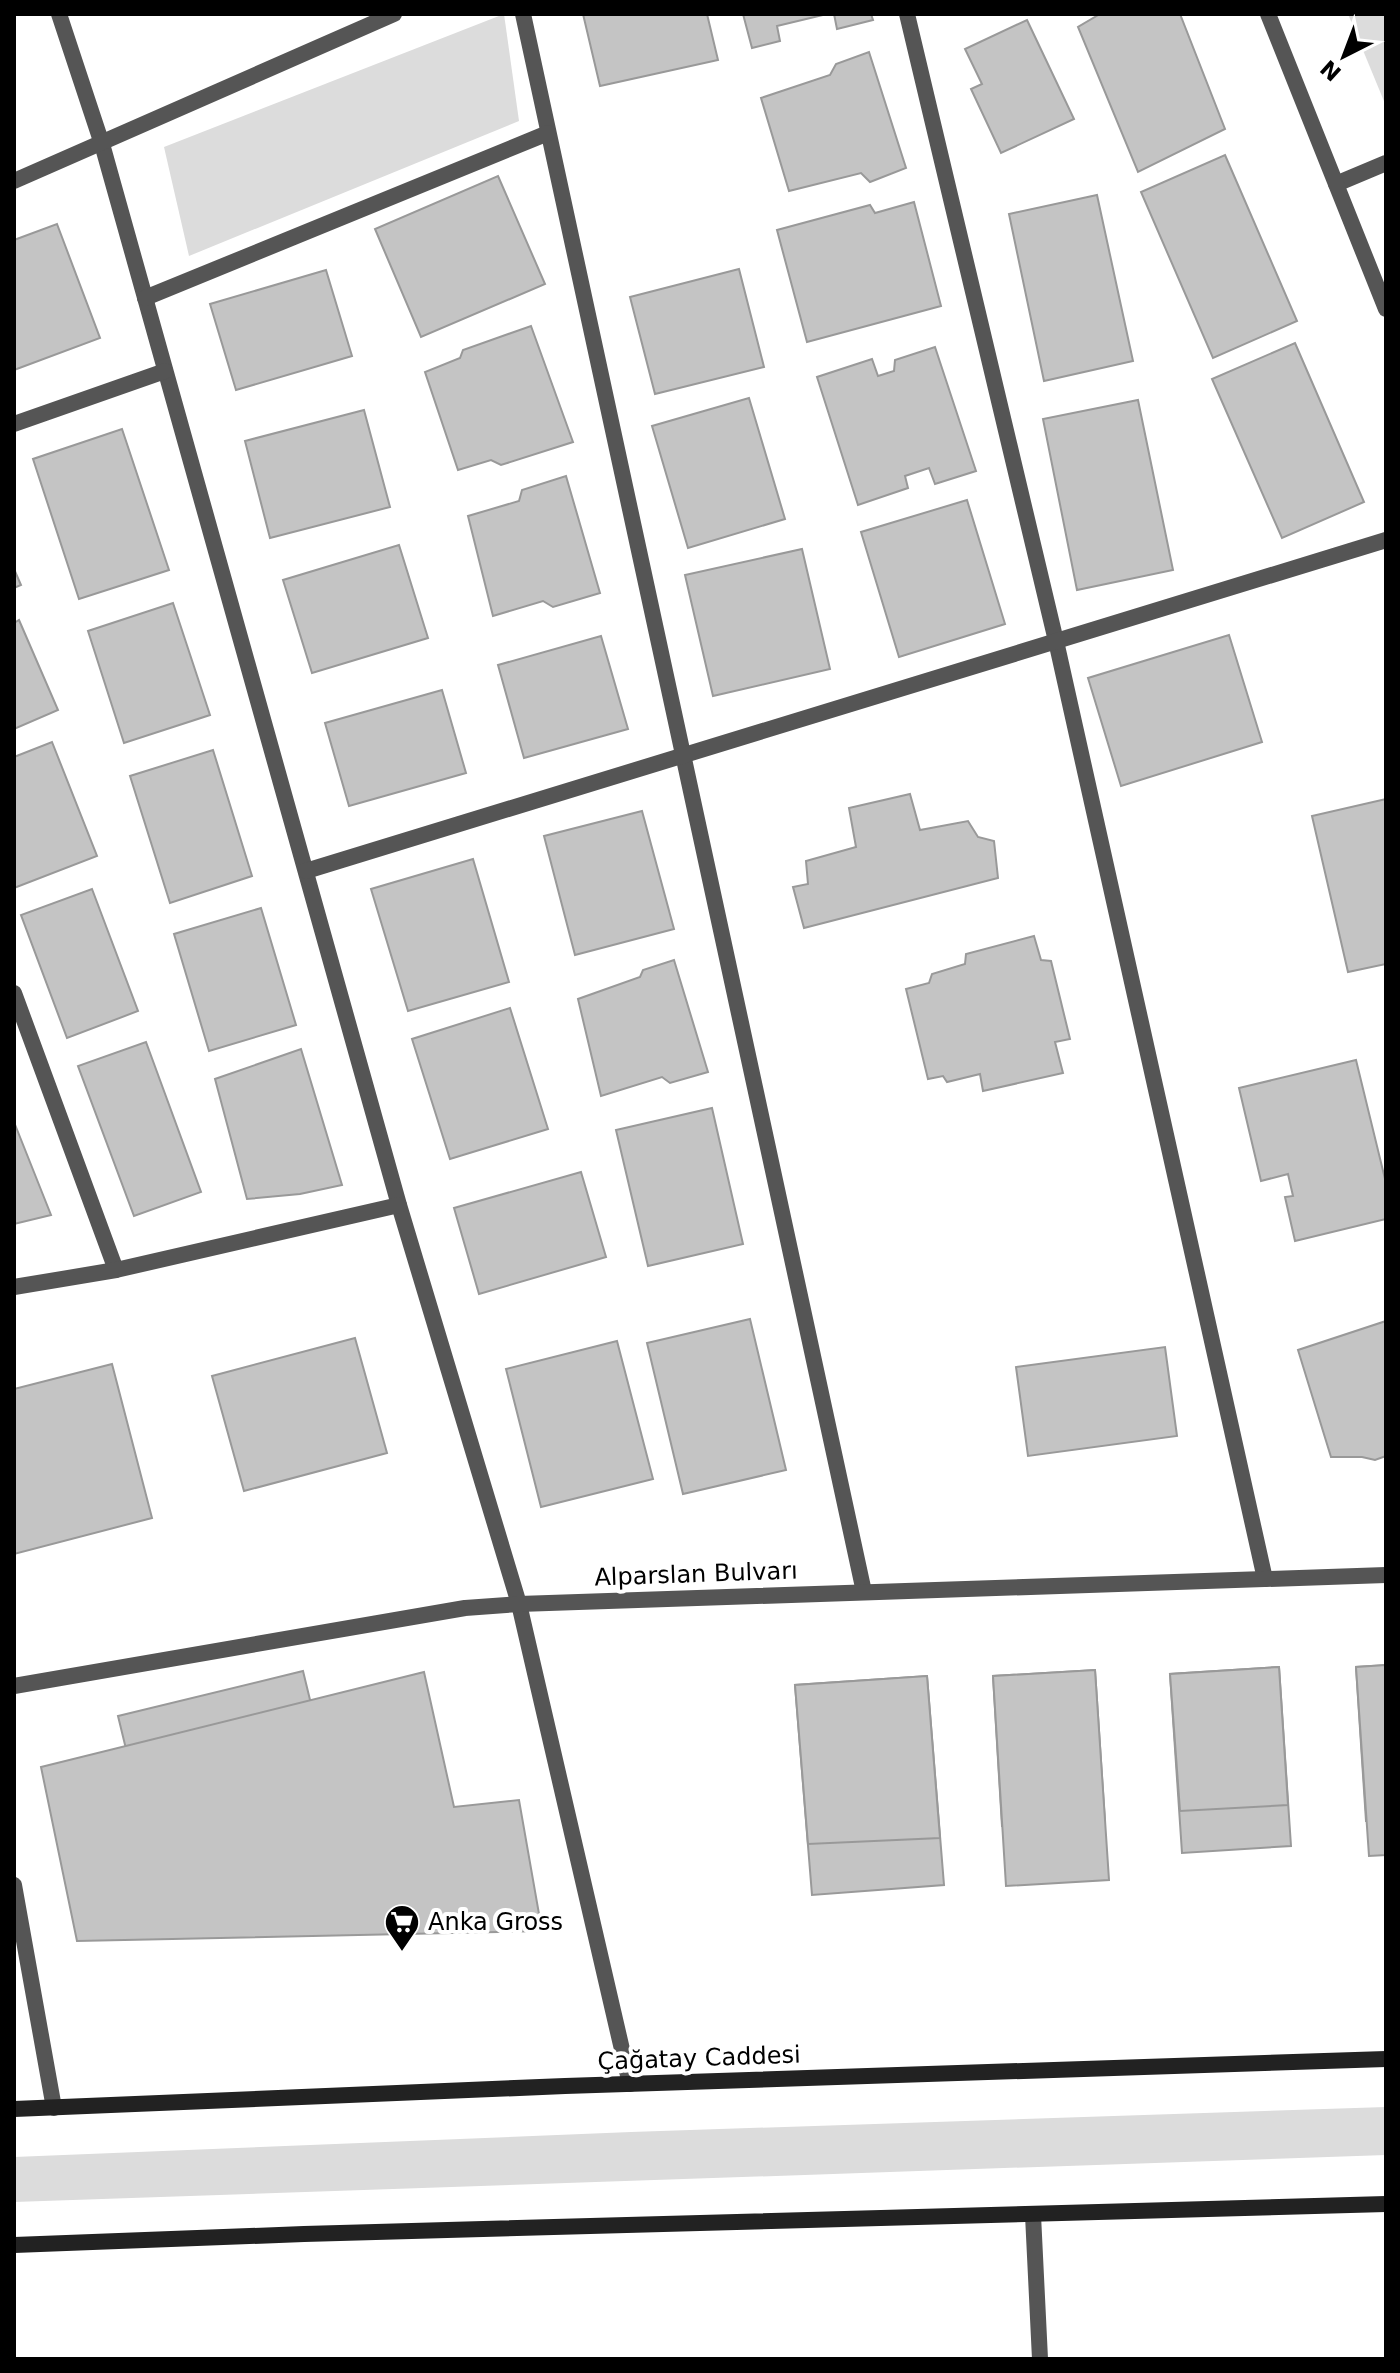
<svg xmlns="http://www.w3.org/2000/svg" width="1400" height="2373" font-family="'DejaVu Sans',sans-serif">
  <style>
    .green { fill: #dcdcdc }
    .building { fill: #c4c4c4; stroke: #999; stroke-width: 2 }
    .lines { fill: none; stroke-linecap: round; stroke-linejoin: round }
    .pedestrian { stroke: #555; stroke-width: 16 }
    .minor { stroke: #555; stroke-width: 16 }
    .tertiary { stroke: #555; stroke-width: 16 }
    .secondary { stroke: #222; stroke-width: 16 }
    .labels { text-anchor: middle; stroke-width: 8; stroke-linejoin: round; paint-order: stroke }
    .street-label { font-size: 24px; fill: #000; stroke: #fff }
    .poi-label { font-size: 24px; fill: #000; stroke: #fff; text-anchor: start }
  </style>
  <rect width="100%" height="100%" fill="#fff"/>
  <g class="green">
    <path d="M504,14L519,121L189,256L164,147Z"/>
    <path d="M1348,14H1386V106Z"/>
    <path d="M1386,2107V2155L14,2202V2157L631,2132Z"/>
  </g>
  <g class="building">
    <path d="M583,14H707L718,60L600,86Z"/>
    <path d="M743,14H827L777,26L780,41L752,48Z"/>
    <path d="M834,14H871L873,20L837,29Z"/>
    <path d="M1100,14H1180L1225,129L1138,172L1078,27Z"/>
    <path d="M1027,20L1074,119L1001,153L971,89L982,84L965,49Z"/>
    <path d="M869,52L906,168L870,182L861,173L789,191L761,98L830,75L836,64Z"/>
    <path d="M1225,155L1297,321L1213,358L1141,192Z"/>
    <path d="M498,176L545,284L421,337L375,229Z"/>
    <path d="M1097,195L1133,361L1044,381L1009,214Z"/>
    <path d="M914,202L941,306L807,342L777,230L870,205L875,213Z"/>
    <path d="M57,224L100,338L14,370V240Z"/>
    <path d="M739,269L764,367L655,394L630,297Z"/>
    <path d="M326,270L352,356L236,390L210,304Z"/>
    <path d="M531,326L573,442L501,465L491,460L458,470L425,372L460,358L463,350Z"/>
    <path d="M1295,343L1364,502L1282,538L1212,379Z"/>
    <path d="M935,347L976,471L935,484L929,468L905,476L908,488L858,505L817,377L872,359L878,376L894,371L895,360Z"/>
    <path d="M749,398L785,519L688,548L652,426Z"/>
    <path d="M1138,400L1173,570L1077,590L1043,419Z"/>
    <path d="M364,410L390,507L270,538L245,441Z"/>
    <path d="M122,429L169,570L79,599L33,459Z"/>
    <path d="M566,476L600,593L553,607L543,601L493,616L468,516L519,501L522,490Z"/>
    <path d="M967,500L1005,624L899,657L861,532Z"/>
    <path d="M399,545L428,638L312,673L283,580Z"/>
    <path d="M802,549L830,669L713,696L685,575Z"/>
    <path d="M14,569L21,585L14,588Z"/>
    <path d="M173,603L210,715L124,743L88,631Z"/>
    <path d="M19,620L58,710L14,729V623Z"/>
    <path d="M1229,635L1262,742L1121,786L1088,678Z"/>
    <path d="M601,636L628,729L524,758L498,665Z"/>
    <path d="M442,690L466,773L349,806L325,723Z"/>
    <path d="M52,742L97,856L14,888V757Z"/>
    <path d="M213,750L252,876L170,903L130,776Z"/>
    <path d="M910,794L920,830L968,821L978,837L994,841L998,878L804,928L793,887L808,884L806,861L856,847L849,808Z"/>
    <path d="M1386,799V964L1348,972L1312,816Z"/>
    <path d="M642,811L674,929L575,955L544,836Z"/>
    <path d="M473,859L509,982L408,1011L371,889Z"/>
    <path d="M92,889L138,1011L67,1038L21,915Z"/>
    <path d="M261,908L296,1025L209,1051L174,934Z"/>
    <path d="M1034,936L1041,960L1051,961L1070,1039L1055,1042L1063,1073L983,1091L980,1074L947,1082L943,1076L928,1079L906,989L929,983L932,974L965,964L966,954Z"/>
    <path d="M674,960L708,1072L670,1083L662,1077L601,1096L578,999L640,977L643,970Z"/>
    <path d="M510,1008L548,1129L450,1159L412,1039Z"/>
    <path d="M146,1042L201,1192L134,1216L78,1066Z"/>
    <path d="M301,1049L342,1185L300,1194L247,1199L215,1079Z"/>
    <path d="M1356,1060L1386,1183V1219L1295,1241L1285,1197L1293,1196L1288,1174L1261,1181L1239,1088Z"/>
    <path d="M712,1108L743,1244L648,1266L616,1130Z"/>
    <path d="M14,1122L51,1215L14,1224Z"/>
    <path d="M581,1172L606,1257L479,1294L454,1208Z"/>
    <path d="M750,1319L786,1470L683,1494L647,1343Z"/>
    <path d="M1386,1321V1456L1375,1460L1362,1457H1331L1298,1350Z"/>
    <path d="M355,1338L387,1453L244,1491L212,1376Z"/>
    <path d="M617,1341L653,1479L541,1507L506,1369Z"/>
    <path d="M1165,1347L1177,1436L1028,1456L1016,1367Z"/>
    <path d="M112,1364L152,1518L14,1554V1389Z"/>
    <path d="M1386,1665V1820L1366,1821L1356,1667Z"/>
    <path d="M1386,1665V1855L1369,1856L1356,1667Z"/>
    <path d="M1279,1667L1291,1846L1182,1853L1170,1674Z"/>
    <path d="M1279,1667L1288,1805L1180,1811L1170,1674Z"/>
    <path d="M1095,1670L1105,1822L1002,1826L993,1676Z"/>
    <path d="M1095,1670L1109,1880L1006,1886L993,1676Z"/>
    <path d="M303,1671L345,1844L160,1889L118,1716Z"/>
    <path d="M424,1672L454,1807L519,1800L542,1931L77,1941L41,1767Z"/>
    <path d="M927,1676L944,1885L812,1895L795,1685Z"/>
    <path d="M927,1676L940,1838L808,1844L795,1685Z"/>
  </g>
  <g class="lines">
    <path class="pedestrian" d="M1336,184L1386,163"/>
    <g class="minor">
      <path d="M59,14L102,144L399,1205L519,1604L630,2084"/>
      <path d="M523,14L864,1592"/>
      <path d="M907,14L1056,641L1265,1579"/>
      <path d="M1268,14L1386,309"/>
      <path d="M145,298L548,133"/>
      <path d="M14,424L165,371"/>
      <path d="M306,871L1386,540"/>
      <path d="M14,993L116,1270"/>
      <path d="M14,1287L116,1270L399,1205"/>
      <path d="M14,1885L54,2108"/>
      <path d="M1033,2215L1040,2359"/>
    </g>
    <g class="tertiary">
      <path d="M14,181L394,14"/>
      <path d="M14,1686L465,1608L519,1604L1386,1575"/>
    </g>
    <g class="secondary">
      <path d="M14,2109L565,2086L1386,2059"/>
      <path d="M14,2245L304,2234L1386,2204"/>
    </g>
  </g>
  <defs>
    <g id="supermarket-pin" transform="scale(1.8)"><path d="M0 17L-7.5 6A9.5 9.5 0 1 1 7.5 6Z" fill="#000" stroke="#fff"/><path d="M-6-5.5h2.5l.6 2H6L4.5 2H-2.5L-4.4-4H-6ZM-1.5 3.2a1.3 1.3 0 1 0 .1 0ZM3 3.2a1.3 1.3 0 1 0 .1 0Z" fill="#fff"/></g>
  </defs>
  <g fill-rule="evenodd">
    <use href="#supermarket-pin" x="402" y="1922"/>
  </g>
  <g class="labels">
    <g class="street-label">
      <text transform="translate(696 1574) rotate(-2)" y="8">Alparslan Bulvarı</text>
      <text transform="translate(699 2058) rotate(-2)" y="8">Çağatay Caddesi</text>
    </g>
    <g class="poi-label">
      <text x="428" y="1930">Anka Gross</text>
    </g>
  </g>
  <rect width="1400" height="2373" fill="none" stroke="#000000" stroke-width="32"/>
  <g transform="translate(1344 56) rotate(222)" stroke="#ffffff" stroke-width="6" paint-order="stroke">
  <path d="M0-6L14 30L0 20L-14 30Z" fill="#000000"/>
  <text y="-12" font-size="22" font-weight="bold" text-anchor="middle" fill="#000000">N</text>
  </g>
</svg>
